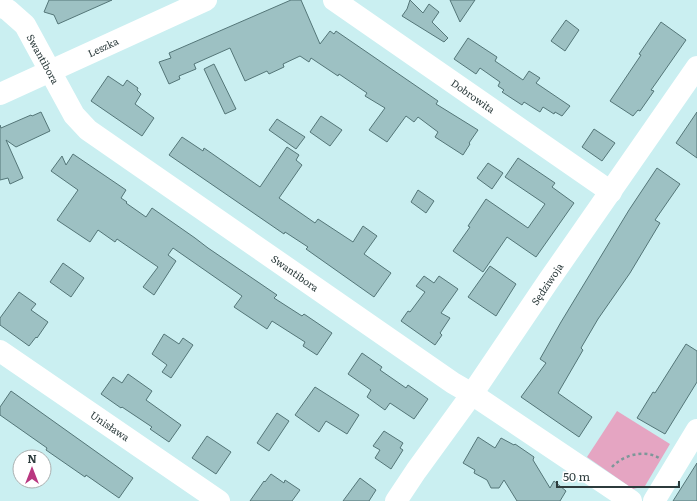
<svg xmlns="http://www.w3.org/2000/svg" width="697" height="501" font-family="Literata,serif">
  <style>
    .green { fill: #e5a5c2 }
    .building { fill: #9dc1c3; stroke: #547678 }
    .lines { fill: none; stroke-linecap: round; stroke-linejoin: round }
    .path { stroke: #7d9799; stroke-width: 2.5; stroke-dasharray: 3 3; stroke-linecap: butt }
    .minor { stroke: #fff; stroke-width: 22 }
    .labels { text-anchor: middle; stroke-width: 3; stroke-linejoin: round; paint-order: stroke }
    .street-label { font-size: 10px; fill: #2c3b3c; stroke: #fff }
  </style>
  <rect width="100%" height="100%" fill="#caeff1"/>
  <path class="green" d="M617,411L670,444L645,486L633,489L587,457Z"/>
  <g class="building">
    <path d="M49,0H112L58,24L54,15L44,12Z"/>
    <path d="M291,0H301L320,44L330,31L334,34L336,31L438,101L436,104L478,130L469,143L470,144L463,155L435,137L438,132L418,117L414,122L406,116L387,142L369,130L385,108L365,96L367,93L339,74L338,76L311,58L309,62L300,56L283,64L284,67L269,74L267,71L245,81L230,48L194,64L196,69L179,76L180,79L169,84L159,62L171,58L169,53Z"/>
    <path d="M410,0L423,13L429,4L439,12L432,22L448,38L444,42L402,16L407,9Z"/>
    <path d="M450,0H475L460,22Z"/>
    <path d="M566,20L579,30L565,51L551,41Z"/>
    <path d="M661,22L686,40L656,83L651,90L654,91L640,111L638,110L633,116L610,101L641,55L639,54Z"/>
    <path d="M468,38L497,57L495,61L523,80L529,71L540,78L536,83L570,106L562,116L555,112L554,114L543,107L540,112L524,102L522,105L502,92L504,90L498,86L500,82L480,68L476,74L454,59Z"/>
    <path d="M214,64L236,109L225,114L204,69Z"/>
    <path d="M108,76L123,86L127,80L138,88L137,90L141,94L135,104L154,118L142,136L91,101Z"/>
    <path d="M41,112L50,131L16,147L6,140L23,178L10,184L8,178L0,180V125L1,128L31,115L32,116Z"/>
    <path d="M697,112V158L676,143Z"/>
    <path d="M321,116L342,130L330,146L310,132Z"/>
    <path d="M277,119L305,137L296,149L269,130Z"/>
    <path d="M594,129L615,143L602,161L582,147Z"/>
    <path d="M182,137L203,151L204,148L260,187L287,147L299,155L296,160L302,165L279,198L315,223L318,219L353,242L363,226L377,236L364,254L391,273L374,297L306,249L308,247L285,232L284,234L169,155Z"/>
    <path d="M73,154L126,190L121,198L127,202L126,203L146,217L152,208L195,238L208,248L277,295L274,298L302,316L304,314L332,333L317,355L303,346L305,342L272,321L267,329L234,307L242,296L173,248L168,255L176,261L154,295L143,287L158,267L117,239L115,242L98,230L90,242L57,220L78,190L51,171L62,156L66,165Z"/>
    <path d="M518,158L555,183L552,187L574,203L536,257L507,237L483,272L453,251L470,227L468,226L486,199L528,228L545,204L505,177Z"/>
    <path d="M488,163L503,173L492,189L477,178Z"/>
    <path d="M657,168L680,184L655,220L660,223L630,273L598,319L581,348L583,350L558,393L592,417L579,437L521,397L546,363L540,359L561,322L629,210Z"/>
    <path d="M418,190L434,201L426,213L411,202Z"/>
    <path d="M63,263L84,278L71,297L50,282Z"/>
    <path d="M490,266L516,284L496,316L468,297Z"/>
    <path d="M424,276L434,283L439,276L458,289L441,313L450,318L440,333L442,335L435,345L401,321L408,311L410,312L425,292L416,286Z"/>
    <path d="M19,292L36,304L31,310L48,322L37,338L36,337L29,346L0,325V318Z"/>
    <path d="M164,334L179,344L183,338L193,345L171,378L162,372L167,365L152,354Z"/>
    <path d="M686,344L697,351V382L665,434L637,418L653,392L655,393Z"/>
    <path d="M362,353L382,367L380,370L406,388L408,385L428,399L414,419L390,403L385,410L367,397L371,390L348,374Z"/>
    <path d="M128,374L152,391L146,400L181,425L169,442L150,429L152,427L122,407L121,408L101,394L113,377L122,383Z"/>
    <path d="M315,387L359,415L347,434L326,421L319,432L295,415Z"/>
    <path d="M11,391L133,478L119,498L86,475L85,477L46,450L47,448L0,415V407Z"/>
    <path d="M277,413L289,421L269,451L257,443Z"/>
    <path d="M384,431L403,443L400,448L403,450L391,469L375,458L380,450L373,446Z"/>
    <path d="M207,436L231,452L216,474L192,458Z"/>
    <path d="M478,437L495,448L501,438L514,445L515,444L534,457L533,460L550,488L554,481L566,491L560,501H517L504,480L499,488H491L487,480L474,473L475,470L463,463Z"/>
    <path d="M697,463V501H673Z"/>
    <path d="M271,474L284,483L285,480L300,490L292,501H250L264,481L265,482Z"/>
    <path d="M360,478L376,490L369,501H343Z"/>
  </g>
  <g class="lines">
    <path class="path" d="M612,467C623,455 645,449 659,458"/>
    <g class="minor">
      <path d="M334,0L611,192"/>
      <path d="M0,6L8,10L25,25L74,115L88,130L453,383L472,394L631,501"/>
      <path d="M0,94L206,0"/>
      <path d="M0,351L219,501"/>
      <path d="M396,501L416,471L472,394L549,280L697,67"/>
      <path d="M654,501L697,430"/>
    </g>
  </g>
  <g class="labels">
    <g class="street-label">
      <text transform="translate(103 47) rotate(-25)" y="4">Leszka</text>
      <text transform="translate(43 59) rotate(61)" y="4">Swantibora</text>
      <text transform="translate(473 96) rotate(35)" y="4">Dobrowita</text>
      <text transform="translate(295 273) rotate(35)" y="4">Swantibora</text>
      <text transform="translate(547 284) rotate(-56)" y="4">Sędziwoja</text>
      <text transform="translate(110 426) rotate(34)" y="4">Unisława</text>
    </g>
  </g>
  <g transform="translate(32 469)"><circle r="19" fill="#ffffff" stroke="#abb1b1"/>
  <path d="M0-3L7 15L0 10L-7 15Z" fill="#b93780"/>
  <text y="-6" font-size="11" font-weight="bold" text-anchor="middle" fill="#2c3b3c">N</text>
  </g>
  <path d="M557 481v6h122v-6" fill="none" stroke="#2c3b3c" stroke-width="2"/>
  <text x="563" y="481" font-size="12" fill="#2c3b3c" stroke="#ffffff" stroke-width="3" paint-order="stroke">50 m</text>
</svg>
